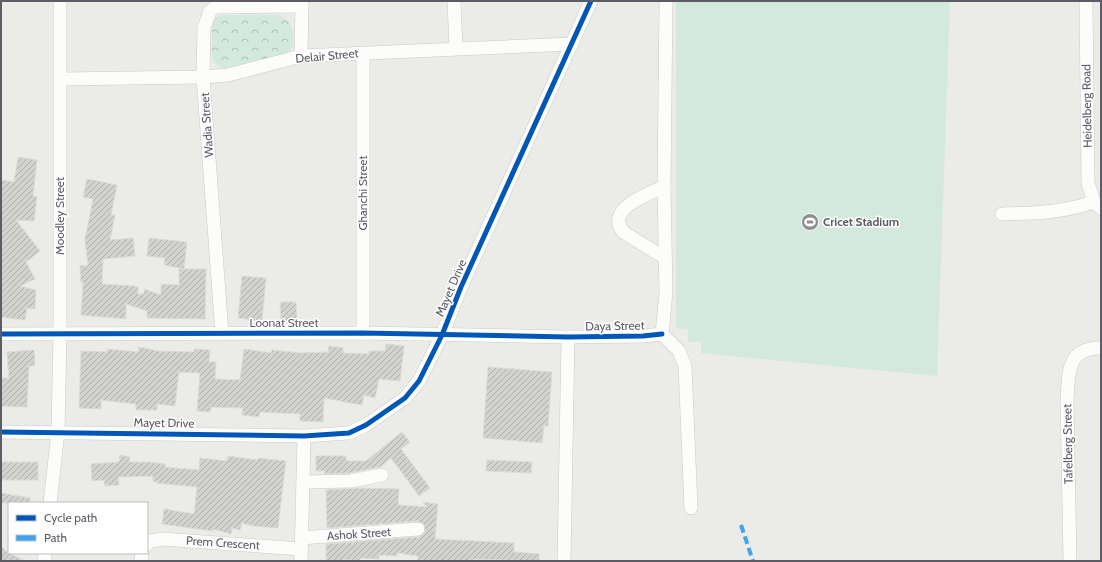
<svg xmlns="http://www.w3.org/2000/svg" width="1102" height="562" font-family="Cabin,sans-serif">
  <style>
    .green { fill: #d3e9dd }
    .park { fill: url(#park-crowns) }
    .building { fill: url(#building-hatch); stroke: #dadcd6 }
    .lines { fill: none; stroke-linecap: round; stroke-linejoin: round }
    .minor-casing { stroke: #cacaca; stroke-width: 14 }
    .minor { stroke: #fcfcfb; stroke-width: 13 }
    .quiet { stroke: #40a5ee; stroke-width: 4; stroke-dasharray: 8 4; stroke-linecap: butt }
    .cycleway-casing { stroke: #fff; stroke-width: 8 }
    .cycleway { stroke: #0057b8; stroke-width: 5 }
    .labels { text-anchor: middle; stroke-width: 3; stroke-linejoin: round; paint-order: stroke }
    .street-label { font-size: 12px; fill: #5d5c65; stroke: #fff }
    .poi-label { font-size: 12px; font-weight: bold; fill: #5d5c65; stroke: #fff; text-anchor: start }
  </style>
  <defs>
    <pattern id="park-crowns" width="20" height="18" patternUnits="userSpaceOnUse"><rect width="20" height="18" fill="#d3e9dd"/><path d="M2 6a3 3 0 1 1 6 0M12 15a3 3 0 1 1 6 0" fill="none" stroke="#aec0b7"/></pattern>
    <pattern id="building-hatch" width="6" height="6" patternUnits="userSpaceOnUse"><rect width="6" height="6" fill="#d2d3cf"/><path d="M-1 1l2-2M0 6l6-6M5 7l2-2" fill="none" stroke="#aeaeac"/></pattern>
  </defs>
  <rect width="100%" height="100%" fill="#ebece7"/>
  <path class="green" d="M676,1H950L937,376L701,353V342H688V329L676,328Z"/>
  <path class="park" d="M220,15H279C293,20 293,33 294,46L286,54L224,68L218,66L212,58V23L215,18Z"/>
  <g class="building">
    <path d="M18,157L37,160L33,196L37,197L34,221L16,220L40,251L26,262L35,279L20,286L36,290L35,309L27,308L25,320L1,317V180L14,182Z"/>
    <path d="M87,179L117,185L111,215H115L110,240L133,238L135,256L103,259L102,284L134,286L138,287V294H144V289L161,295V284L179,285V269H206L205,319L147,318V311L126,304V319L81,315L83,282H81L80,265L88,266L85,239L93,199L83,197Z"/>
    <path d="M149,238L187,242L184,269L164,265L165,258L147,256Z"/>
    <path d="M242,276L266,278L262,321L238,318Z"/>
    <path d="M280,302H296L297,321H281Z"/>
    <path d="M386,344L404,346L400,381L379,379L375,398L364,395L362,405L324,398L323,422L300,421V414L260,412L259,417L242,415L243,408L211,407L210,412L197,411L200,373L179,372L175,406L157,404V410H136V404L101,400V409L79,408L81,351L107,352V349L138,352L139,347L158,351L194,352V349L210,350L209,362H216L215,379L240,380L244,349L271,353L272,350L301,353L328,352L329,346L343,348V353L369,354V351H385Z"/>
    <path d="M34,350L35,366H29L27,407L1,406L2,378H9L7,352Z"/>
    <path d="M488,367L552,372L548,426H544L542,443L483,438Z"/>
    <path d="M402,432L410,442L401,449L430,488L419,496L391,458L380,467L350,473L325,474V471H316V456H346V461H366Z"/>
    <path d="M120,455L130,457L129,462H149L165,464V467L199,470L200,458L227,461L228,456L258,460V458L286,461L278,528L253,526L242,523L240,530L232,528L231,534L213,529V531L162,524L164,509L194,514L197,487L156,483L159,481L153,482V476L118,477L119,485L105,486L104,480L92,481L91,464L119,462Z"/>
    <path d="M487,460L532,462L531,473L486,471Z"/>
    <rect x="1" y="462" width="37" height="18"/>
    <path d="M357,488L399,489L398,505L427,507L423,502L438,504L435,539L514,543V552L539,554V561L473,559V561H418V556L397,553V556L379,555V559L360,558V561L343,559V561H326V544L419,537L425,532L424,524L417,521L327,528L326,490Z"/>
    <path d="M1,493L30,498V503H1Z"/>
    <path d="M1,547L9,553L25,561H1Z"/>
  </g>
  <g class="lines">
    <g class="minor-casing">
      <g id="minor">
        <path d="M454,1L456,48"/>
        <path d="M1086,1L1088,183L1094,202L1101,208"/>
        <path d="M363,53V333"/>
        <path d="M301,56L302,1"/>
        <path d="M61,79L203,77L228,75L301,56L572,44"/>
        <path d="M664,187C649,193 605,209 623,232L665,258"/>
        <path d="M1002,214C1037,213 1060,213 1094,202"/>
        <path d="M1,334L363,333L568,337L643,336L662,334"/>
        <path d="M222,334L203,77L204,28L210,11L215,7L302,6"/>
        <path d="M662,334L666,292L664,187L666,1"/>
        <path d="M662,334L679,351L685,366L691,508"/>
        <path d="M1,432L304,436L349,433L366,425L405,398L419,381L442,335L461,287L591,1"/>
        <path d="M303,482L351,481L382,475"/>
        <path d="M50,503L58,432L60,334V1"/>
        <path d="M301,538L418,529"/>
        <path d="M147,544L151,541L162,539L301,549"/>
        <path d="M44,561L45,553"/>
        <path d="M141,561L142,553"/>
        <path d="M301,561L304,436"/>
        <path d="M564,561L568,337"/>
        <path d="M1070,561L1067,400C1069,373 1066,348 1101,348"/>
      </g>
    </g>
    <use href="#minor" class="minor"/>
    <path class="quiet" d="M741,525L753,561"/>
    <g class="cycleway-casing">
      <g id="cycleway">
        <path d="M1,334L363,333L568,337L643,336L662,334"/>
        <path d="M1,432L304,436L349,433L366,425L405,398L419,381L442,335L461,287L591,1"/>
      </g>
    </g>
    <use href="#cycleway" class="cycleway"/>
  </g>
  <defs>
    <g id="stadium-disc" transform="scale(0.9)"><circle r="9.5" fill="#8f8e92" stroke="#fff"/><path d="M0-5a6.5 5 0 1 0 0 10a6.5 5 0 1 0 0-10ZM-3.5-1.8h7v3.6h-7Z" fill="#fff"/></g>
  </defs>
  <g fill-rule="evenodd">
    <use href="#stadium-disc" x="810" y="222"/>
  </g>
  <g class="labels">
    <g class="street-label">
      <text transform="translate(327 56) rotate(-5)" y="4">Delair Street</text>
      <text transform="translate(1087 106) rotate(-91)" y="4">Heidelberg Road</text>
      <text transform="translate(207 125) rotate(-94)" y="4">Wadia Street</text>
      <text transform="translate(363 193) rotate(-90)" y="4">Ghanchi Street</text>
      <text transform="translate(60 216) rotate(-90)" y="4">Moodley Street</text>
      <text transform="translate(451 288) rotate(-67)" y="4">Mayet Drive</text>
      <text x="284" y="327">Loonat Street</text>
      <text transform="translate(615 326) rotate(-1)" y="4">Daya Street</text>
      <text transform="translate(164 423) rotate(1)" y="4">Mayet Drive</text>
      <text transform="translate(1068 444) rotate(-91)" y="4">Tafelberg Street</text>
      <text transform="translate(359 534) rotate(-4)" y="4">Ashok Street</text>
      <text transform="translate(223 543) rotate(4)" y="4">Prem Crescent</text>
    </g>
    <g class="poi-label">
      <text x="823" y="226">Cricet Stadium</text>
    </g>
  </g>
  <rect width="1102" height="562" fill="none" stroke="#5d5c65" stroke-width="4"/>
  <rect x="8" y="502" width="140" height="52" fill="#ffffff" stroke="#bebec1"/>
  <rect x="16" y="515" width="20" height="6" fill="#0057b8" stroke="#bebec1"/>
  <text x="44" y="522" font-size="12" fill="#5d5c65">Cycle path</text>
  <rect x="16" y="535" width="20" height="6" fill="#40a5ee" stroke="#bebec1"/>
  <text x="44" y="542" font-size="12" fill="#5d5c65">Path</text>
</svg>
